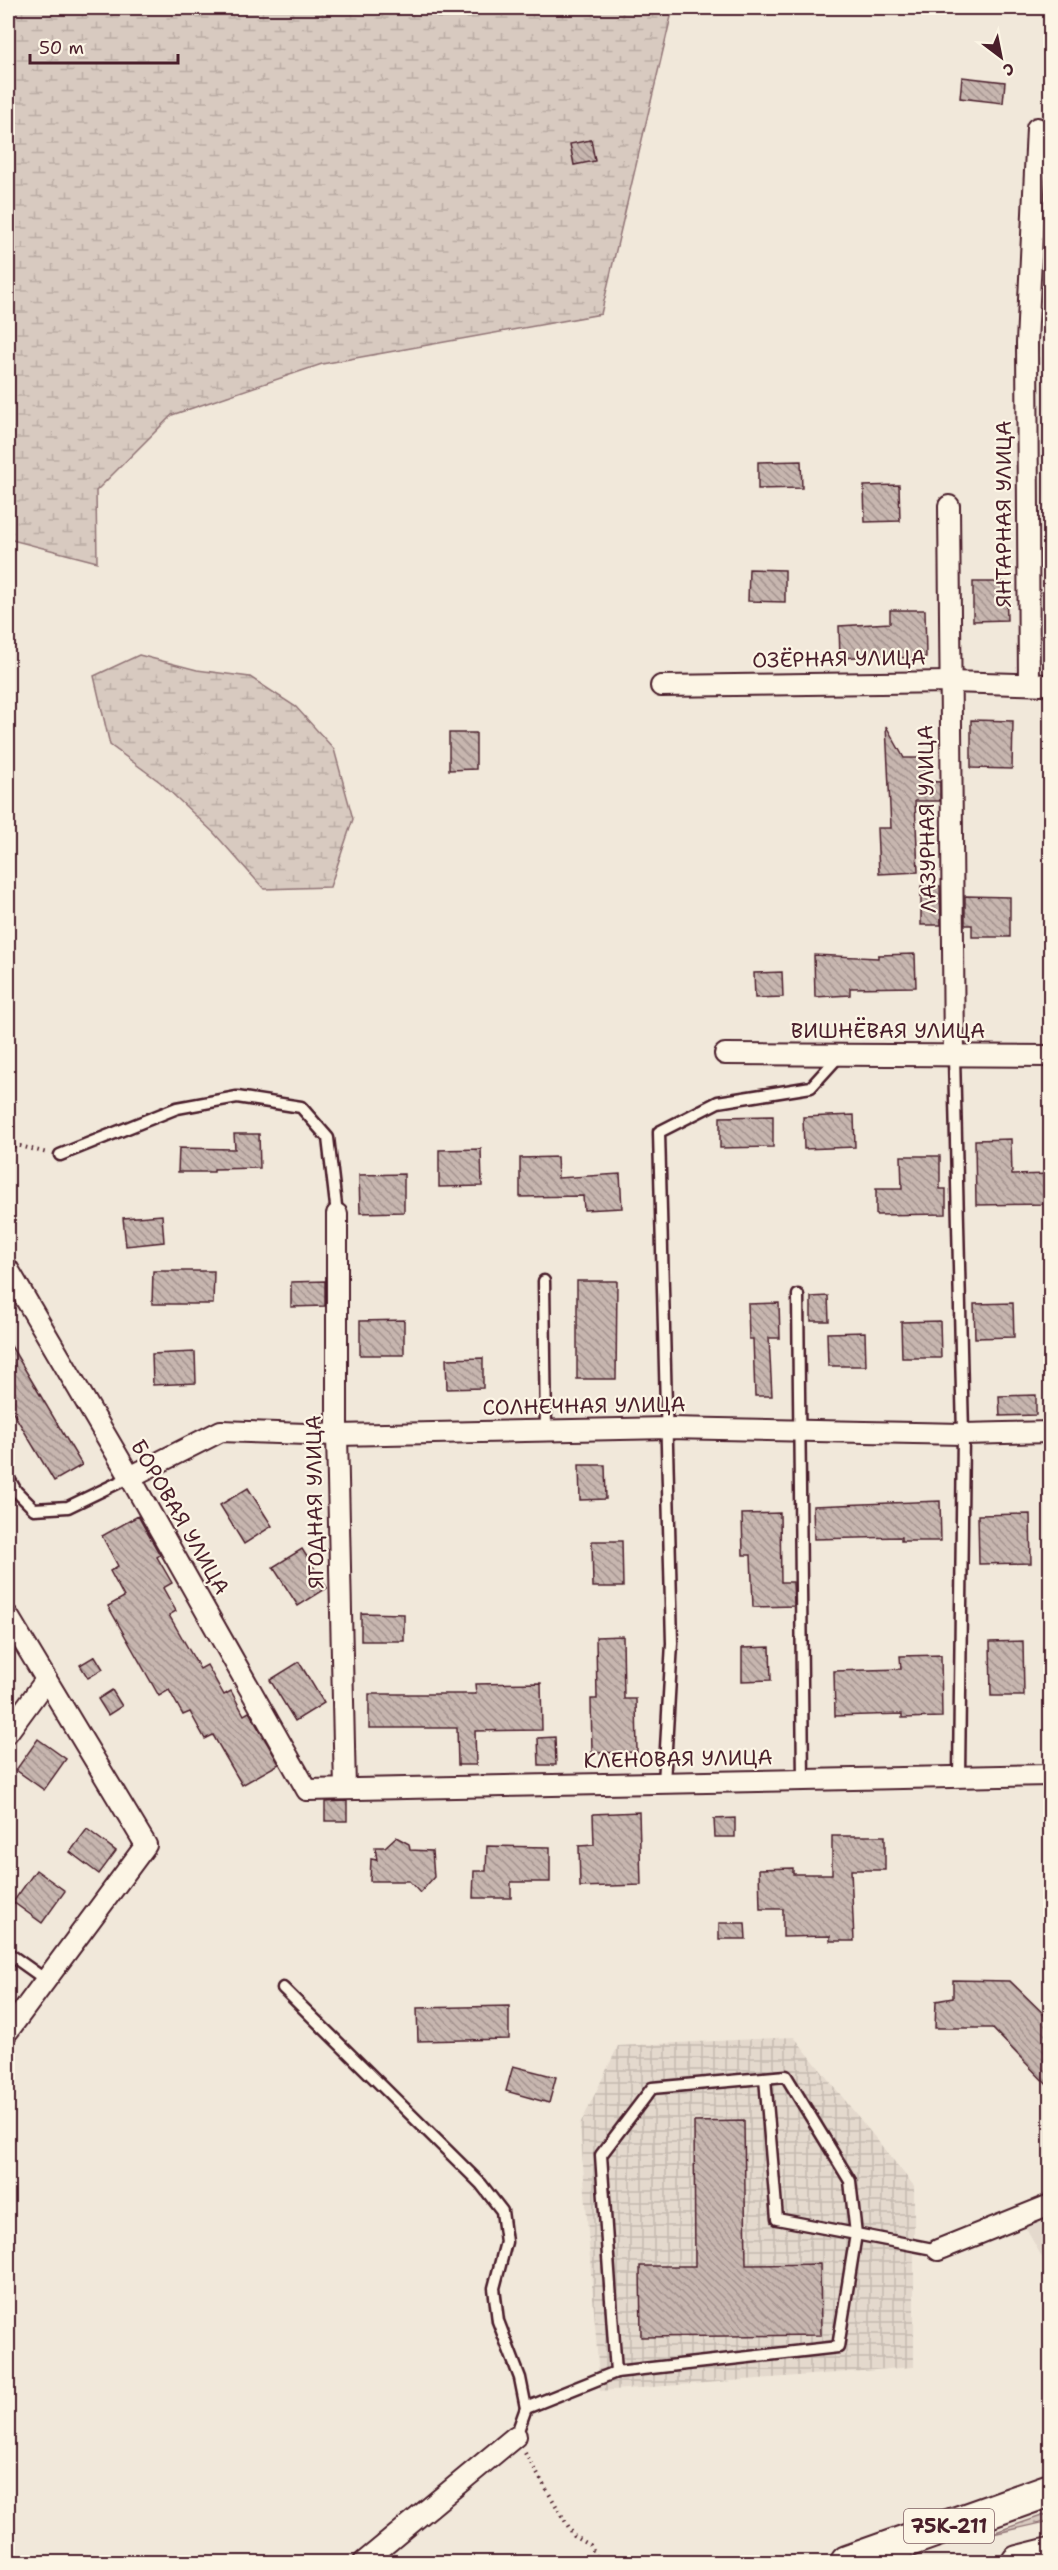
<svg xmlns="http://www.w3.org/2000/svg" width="1058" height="2570" font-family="'Shantell Sans',sans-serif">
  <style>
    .built { fill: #e4d9cd }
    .industrial { fill: url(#industrial-grid) }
    .grass { fill: url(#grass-dots); stroke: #917476; stroke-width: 1.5 }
    .wetland { fill: url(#wetland-marsh); stroke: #917476; stroke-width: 1.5 }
    .building { fill: url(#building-back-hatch); stroke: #4a1f2b; stroke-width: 1.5 }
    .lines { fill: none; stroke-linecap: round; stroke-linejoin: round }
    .lane-casing { stroke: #4a1f2b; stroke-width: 15 }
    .street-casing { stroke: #4a1f2b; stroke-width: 24 }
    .primary-casing { stroke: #4a1f2b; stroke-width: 36 }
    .path { stroke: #4a1f2b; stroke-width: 4; stroke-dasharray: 1.5 4.5; stroke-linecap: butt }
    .lane { stroke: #fcf5e5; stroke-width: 10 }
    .street { stroke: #fcf5e5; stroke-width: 20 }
    .primary { stroke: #fcf5e5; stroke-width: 32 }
    .labels { text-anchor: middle; stroke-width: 4.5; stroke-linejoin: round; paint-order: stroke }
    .shield { fill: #fcf5e5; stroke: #7f5f63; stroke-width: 1.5 }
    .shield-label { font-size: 20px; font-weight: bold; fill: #4a1f2b }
    .street-label { font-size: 21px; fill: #4a1f2b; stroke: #fcf5e5 }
  </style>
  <defs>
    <pattern id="industrial-grid" width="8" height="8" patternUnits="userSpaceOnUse" patternTransform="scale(1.5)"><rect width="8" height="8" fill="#e4d9cd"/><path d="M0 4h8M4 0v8" fill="none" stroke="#c5bab0"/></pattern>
    <pattern id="grass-dots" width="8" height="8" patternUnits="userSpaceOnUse" patternTransform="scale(1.5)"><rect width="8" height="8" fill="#d8cac0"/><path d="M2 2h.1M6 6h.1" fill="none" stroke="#bbada5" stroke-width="1.8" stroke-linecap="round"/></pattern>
    <pattern id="wetland-marsh" width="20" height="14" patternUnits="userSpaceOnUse" patternTransform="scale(1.5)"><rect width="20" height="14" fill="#d8cac0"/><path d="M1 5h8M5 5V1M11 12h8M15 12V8" fill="none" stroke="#bbada5"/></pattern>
    <pattern id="building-back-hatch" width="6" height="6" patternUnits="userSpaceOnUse" patternTransform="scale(1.5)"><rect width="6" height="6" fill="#c7b6af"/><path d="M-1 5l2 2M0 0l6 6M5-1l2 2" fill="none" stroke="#a4938f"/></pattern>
  </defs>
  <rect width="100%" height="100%" fill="#f1e8da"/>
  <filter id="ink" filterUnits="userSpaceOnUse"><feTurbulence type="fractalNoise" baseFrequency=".0167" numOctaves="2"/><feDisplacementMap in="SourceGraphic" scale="12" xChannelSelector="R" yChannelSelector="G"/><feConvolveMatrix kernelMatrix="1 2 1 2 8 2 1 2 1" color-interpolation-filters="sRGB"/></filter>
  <g filter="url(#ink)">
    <path class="built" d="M1050,2217V2271L1025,2227Z"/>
    <path class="industrial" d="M794,2037L914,2186V2367L600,2391L580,2125L618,2046Z"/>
    <path class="grass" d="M1050,2513V2521L984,2536Z"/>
    <g class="wetland">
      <path d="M8,8H673L601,314L322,364L172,415L96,491L97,562L8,539Z"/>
      <path d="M139,655L197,670L250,677L296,707L334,749L353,819L330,887L264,889L214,833L160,782L110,745L94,676Z"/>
    </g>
    <g class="building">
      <path d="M962,77L1005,82L1003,103L960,98Z"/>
      <path d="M591,140L595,161L574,165L570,144Z"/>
      <path d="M801,461L802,488L758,489V462Z"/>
      <path d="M899,485L900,521L865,522L864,486Z"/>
      <path d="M749,569L785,570V602L748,601Z"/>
      <path d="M973,582H1006L1007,620L973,621Z"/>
      <path d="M890,610H925L926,657L891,658V655L840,658L839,626L890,623Z"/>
      <path d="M971,720L1013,721L1012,769L971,768Z"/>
      <path d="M886,726L904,758H924L925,781L940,782V801H915L918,872L879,874L877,828H891Z"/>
      <path d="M449,733H476V769L449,770Z"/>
      <path d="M921,886H940L941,925H921Z"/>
      <path d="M965,896L1010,897V937H972V925H965Z"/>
      <path d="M915,954L916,987L850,988V995L815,997L814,955L878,958V955Z"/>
      <path d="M782,972L783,997L755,998L754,973Z"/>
      <path d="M854,1115L855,1147L804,1149L803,1117Z"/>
      <path d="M773,1116V1147L720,1148V1117Z"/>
      <path d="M234,1134H259L260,1168L214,1169V1172H178L179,1148L235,1149Z"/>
      <path d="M1011,1139L1012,1175L1050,1174V1204L976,1205L975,1140Z"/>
      <path d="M481,1149L482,1186L439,1187V1150Z"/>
      <path d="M901,1156H940V1189H946V1214L876,1215V1189H902Z"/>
      <path d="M557,1157L558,1178L620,1174L622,1208L584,1210L583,1196L520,1197V1158Z"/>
      <path d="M404,1174V1212L360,1213L359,1175Z"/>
      <path d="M162,1215L164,1242L126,1246L123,1218Z"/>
      <path d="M153,1271H214L213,1304H152Z"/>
      <path d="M325,1281V1306L291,1307V1282Z"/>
      <path d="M577,1281H617L616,1379H577Z"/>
      <path d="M828,1296L829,1321H811V1297Z"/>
      <path d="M779,1303L780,1338H769L772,1396H755L753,1339H749L748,1304Z"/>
      <path d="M1013,1303L1014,1337L975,1338L974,1304Z"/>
      <path d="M404,1320V1355H360V1321Z"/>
      <path d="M940,1321L941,1358H902L901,1322Z"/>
      <path d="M865,1332L866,1366H828L827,1333Z"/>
      <path d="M8,1341L82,1465L54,1481L8,1404Z"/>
      <path d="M195,1352L196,1383L153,1385L152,1354Z"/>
      <path d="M483,1358V1388L447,1389L446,1359Z"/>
      <path d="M1036,1395V1415L1000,1416L999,1396Z"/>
      <path d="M579,1465H605L606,1499L580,1500Z"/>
      <path d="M248,1488L272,1526L244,1544L220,1505Z"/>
      <path d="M940,1501L941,1541H901V1537L814,1539L813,1506Z"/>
      <path d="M780,1513L781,1582H793L794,1606L753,1607L751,1555H743L742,1514Z"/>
      <path d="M1030,1514L1031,1563L979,1564L978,1515Z"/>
      <path d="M138,1516L160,1555L157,1557L172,1583L163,1588L176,1611L169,1615L200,1669L207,1665L224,1695L231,1691L244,1715L249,1712L279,1764L242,1785L213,1735L205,1739L190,1712L183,1715L169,1690L159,1696L108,1606L124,1597L110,1571L118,1566L102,1536Z"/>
      <path d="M592,1541H622L623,1587H593Z"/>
      <path d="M302,1549L327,1588L298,1606L273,1567Z"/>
      <path d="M361,1613L404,1614V1641H361Z"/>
      <path d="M623,1636L624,1699H636L637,1752L592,1753L591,1699H597L596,1637Z"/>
      <path d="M1023,1641L1024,1696H991L990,1642Z"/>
      <path d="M770,1647L771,1680L742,1681V1648Z"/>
      <path d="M941,1655L942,1717L902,1718V1714L835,1716L834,1671L901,1669L900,1656Z"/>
      <path d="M95,1656L103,1669L88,1678L80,1665Z"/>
      <path d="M299,1662L324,1703L295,1721L270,1680Z"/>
      <path d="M541,1683L542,1730L475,1731L476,1765H458L457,1728H369V1694H476L475,1684Z"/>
      <path d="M112,1690L122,1706L108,1715L98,1699Z"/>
      <path d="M555,1737L556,1765H539L538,1738Z"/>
      <path d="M38,1739L66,1759L44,1790L16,1770Z"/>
      <path d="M347,1801V1821H325V1802Z"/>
      <path d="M639,1812L641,1885L580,1887L579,1846L594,1845L593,1814Z"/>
      <path d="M735,1818V1837H715L714,1819Z"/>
      <path d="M87,1829L116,1851L99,1874L70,1852Z"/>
      <path d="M832,1836H885V1870H851L854,1941H830V1936L783,1937V1909H760L759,1869L793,1868V1874H832Z"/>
      <path d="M396,1837L409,1844L410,1850L432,1851L434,1877L420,1893L409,1881H370L371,1859L377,1860L375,1847H385Z"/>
      <path d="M487,1846L550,1847V1882H511V1898H473L474,1871H486Z"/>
      <path d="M36,1870L65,1891L42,1923L13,1902Z"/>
      <path d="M719,1923H745L746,1939H719Z"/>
      <path d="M953,1980L1010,1981L1050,2020V2088L992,2028H935L936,2001L953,1998Z"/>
      <path d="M509,2006V2039L418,2041L417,2008Z"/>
      <path d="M513,2066L556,2077L549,2103L506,2091Z"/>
      <path d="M744,2121L746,2265L820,2264L821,2335L641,2337L640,2266H695L694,2122Z"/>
    </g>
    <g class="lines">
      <g class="lane-casing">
        <g id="lane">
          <path d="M954,1056L963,1434L959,1777"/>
          <path d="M60,1155L177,1108L237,1097L301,1107L328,1138L337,1214"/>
          <path d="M544,1281L546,1431"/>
          <path d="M798,1295L803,1780"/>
          <path d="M8,1477L16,1491L34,1509L68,1507L130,1477"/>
          <path d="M664,1783L672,1643L659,1132L718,1102L811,1087L840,1055"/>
          <path d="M8,1953L46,1980"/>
          <path d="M283,1988L481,2184L502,2211L506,2242L494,2288L498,2321L520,2378L526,2408L516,2436"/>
          <path d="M616,2372L838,2347L856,2234L777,2219L765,2078"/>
          <path d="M526,2408L616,2372L601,2155L652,2088L786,2076L850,2181L856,2234L938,2250"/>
        </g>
      </g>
      <g class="street-casing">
        <g id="street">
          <path d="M949,506L954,1056"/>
          <path d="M1029,684L1027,343L1037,128"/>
          <path d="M661,686L950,682L1050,685"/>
          <path d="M725,1054L1050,1056"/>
          <path d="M337,1214V1435L345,1789"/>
          <path d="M8,1269L130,1477L307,1790L1050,1775"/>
          <path d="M130,1477L221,1431L337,1435L668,1428L963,1434L1050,1432"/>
          <path d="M8,1616L146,1845L8,2031"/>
          <path d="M8,1732L46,1680"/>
          <path d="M938,2250L1050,2205"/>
          <path d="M364,2562L516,2436"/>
        </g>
      </g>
      <g class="primary-casing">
        <g id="primary">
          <path d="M847,2562L1050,2490"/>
          <path d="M1018,2562L1050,2554"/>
        </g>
      </g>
      <g class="path">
        <path d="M8,1147L20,1146L47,1153"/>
        <path d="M525,2453L574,2536L590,2545L599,2562"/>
      </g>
      <use href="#lane" class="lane"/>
      <use href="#street" class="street"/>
      <use href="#primary" class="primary"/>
    </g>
  </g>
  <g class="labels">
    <rect class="shield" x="904" y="2509" width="90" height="34" rx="4.5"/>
    <g class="shield-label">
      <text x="949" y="2533">75К-211</text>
    </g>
    <g class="street-label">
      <text transform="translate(1004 514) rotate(-90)" y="7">ЯНТАРНАЯ УЛИЦА</text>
      <text transform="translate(839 659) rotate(-1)" y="7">ОЗЁРНАЯ УЛИЦА</text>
      <text transform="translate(927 819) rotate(-91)" y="7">ЛАЗУРНАЯ УЛИЦА</text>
      <text x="888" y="1038">ВИШНЁВАЯ УЛИЦА</text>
      <text transform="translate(584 1406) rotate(-1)" y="7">СОЛНЕЧНАЯ УЛИЦА</text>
      <text transform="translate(315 1502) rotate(-91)" y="7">ЯГОДНАЯ УЛИЦА</text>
      <text transform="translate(180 1517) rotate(60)" y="7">БОРОВАЯ УЛИЦА</text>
      <text transform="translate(678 1759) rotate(-1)" y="7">КЛЕНОВАЯ УЛИЦА</text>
    </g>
  </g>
  <rect width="1058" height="2570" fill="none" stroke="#fcf5e5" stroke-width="30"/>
  <rect x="15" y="15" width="1028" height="2540" fill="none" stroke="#4a1f2b" stroke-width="2" filter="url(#ink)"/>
  <g transform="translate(1001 57) rotate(148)" stroke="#fcf5e5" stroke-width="4.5" paint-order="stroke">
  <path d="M0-4.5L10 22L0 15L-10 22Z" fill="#4a1f2b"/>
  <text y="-9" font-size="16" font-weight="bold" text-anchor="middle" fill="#4a1f2b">С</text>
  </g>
  <path d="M30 54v9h148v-9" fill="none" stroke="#4a1f2b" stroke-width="3"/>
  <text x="39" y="54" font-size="18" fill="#4a1f2b" stroke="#fcf5e5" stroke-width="4.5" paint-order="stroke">50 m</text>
</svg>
